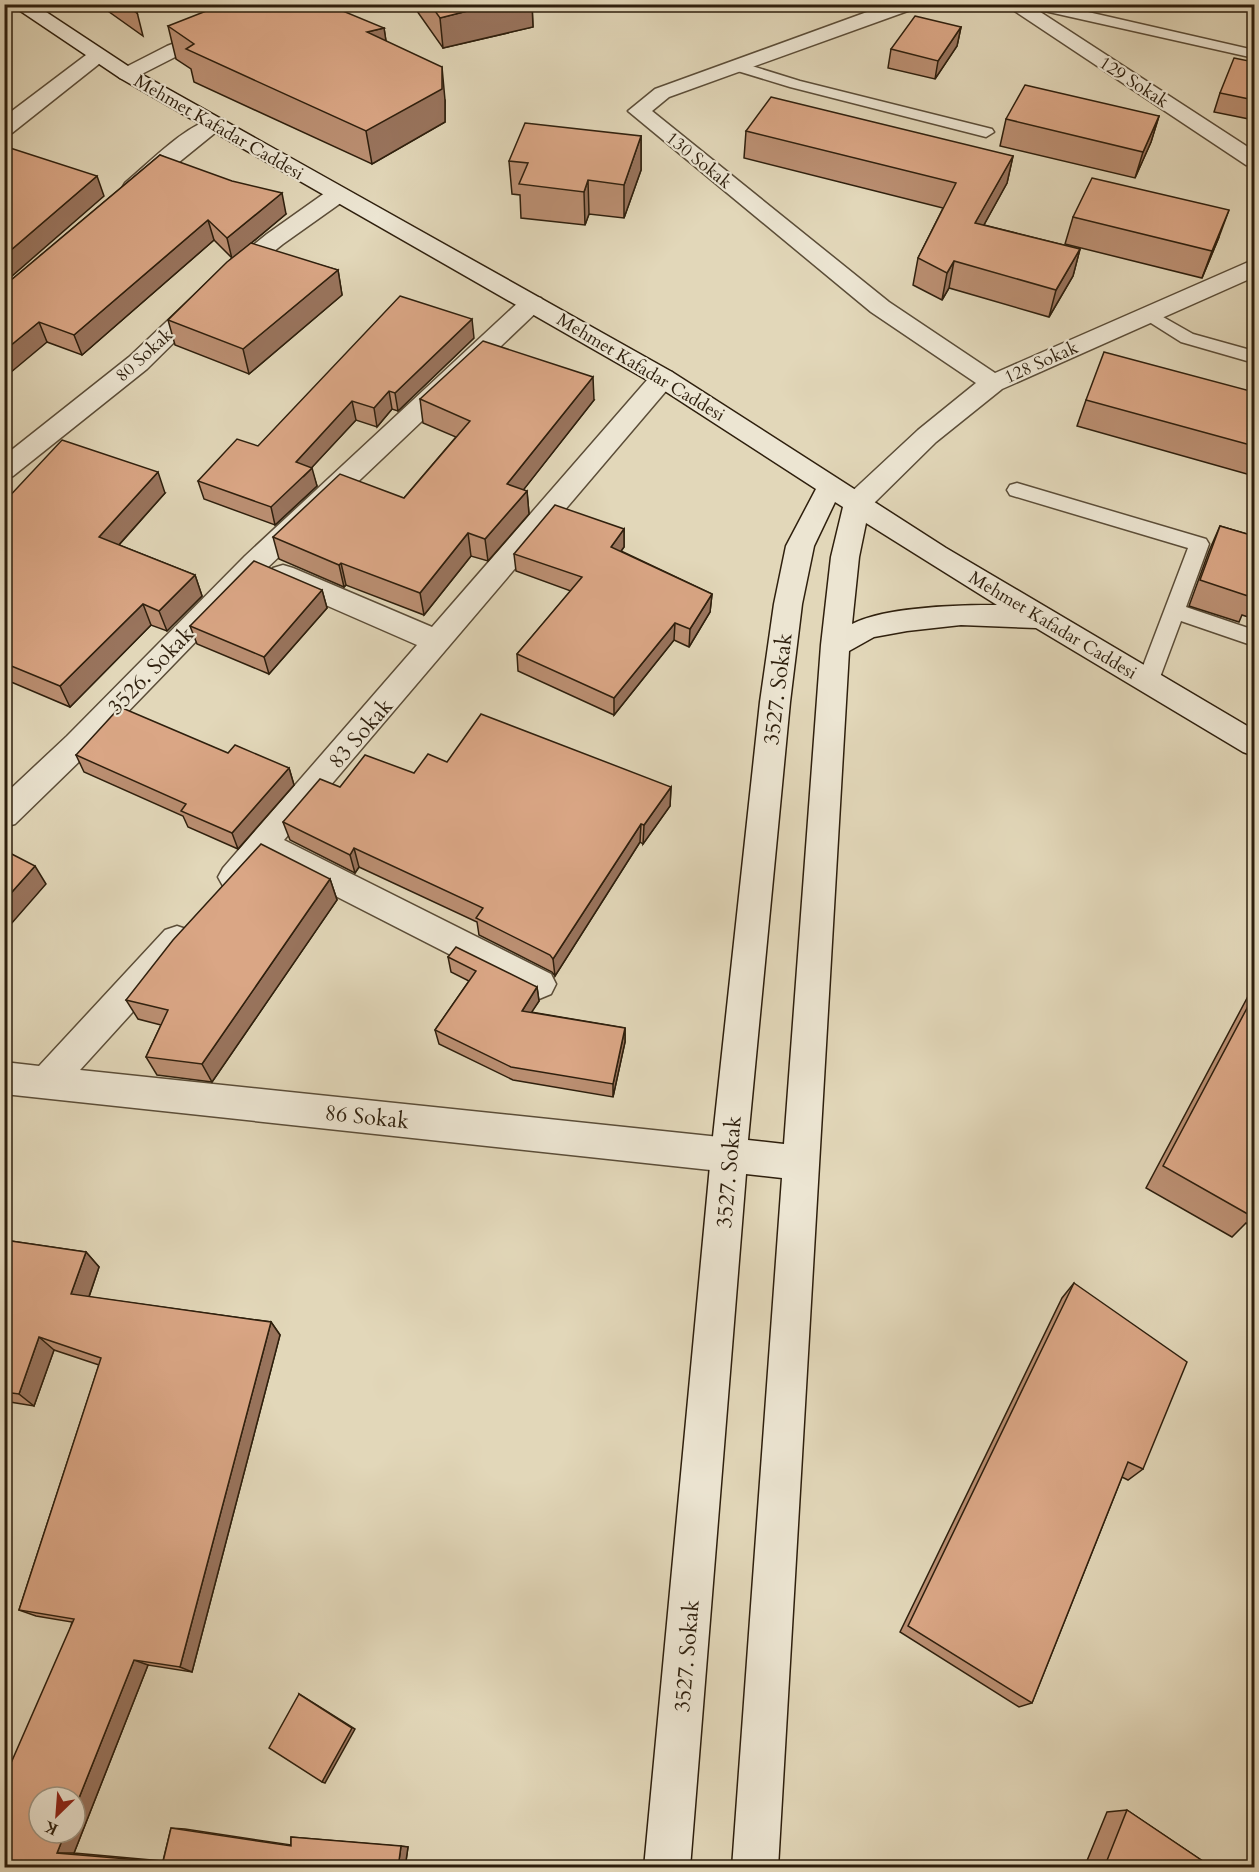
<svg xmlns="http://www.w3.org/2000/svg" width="1259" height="1872" font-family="Cardo,serif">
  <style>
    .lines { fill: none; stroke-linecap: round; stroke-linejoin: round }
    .lane-casing { stroke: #5b4d38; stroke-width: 3 }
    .street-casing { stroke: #5b4d38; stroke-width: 3 }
    .secondary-casing { stroke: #2e1f0d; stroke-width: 3 }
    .lane { fill: #ece5d2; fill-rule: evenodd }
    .street { fill: #ece5d2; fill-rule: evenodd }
    .secondary { fill: #ece5d2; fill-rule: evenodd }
    .wall { fill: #bb8f72; stroke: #2e1f0d; stroke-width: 1.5 }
    .shaded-wall { fill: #99745d; stroke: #2e1f0d; stroke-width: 1.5 }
    .building { fill: #daa685; stroke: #2e1f0d; stroke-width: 1.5 }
    .labels { text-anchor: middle; stroke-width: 4.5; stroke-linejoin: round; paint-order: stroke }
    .far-street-label { font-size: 18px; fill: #2e1f0d; stroke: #ece5d2 }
    .street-label { font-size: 22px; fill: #2e1f0d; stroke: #ece5d2 }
  </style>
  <rect width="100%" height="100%" fill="#e2d7b9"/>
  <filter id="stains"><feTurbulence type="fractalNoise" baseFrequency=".00333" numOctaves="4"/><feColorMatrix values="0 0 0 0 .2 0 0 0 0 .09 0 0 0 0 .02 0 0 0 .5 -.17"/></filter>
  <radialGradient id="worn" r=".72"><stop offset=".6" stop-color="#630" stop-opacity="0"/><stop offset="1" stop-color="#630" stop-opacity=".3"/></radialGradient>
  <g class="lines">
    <g class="lane-casing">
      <g id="lane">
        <path d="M1024,4H1053L1254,50V58L1031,8Z"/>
        <path d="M736,61L800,81L992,129L994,132L986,137L790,87L731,69L728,66Z"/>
        <path d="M1149,309L1193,334L1254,351V363L1181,342L1143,318L1140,314L1143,310Z"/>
        <path d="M1017,483L1206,539L1209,544L1186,607L1254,630V646L1181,621L1156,688L1148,690L1140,688L1137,682L1188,548L1010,495L1007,490L1010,485Z"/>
      </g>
    </g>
    <g class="street-casing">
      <g id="street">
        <path d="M275,4H304L301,8L181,54L134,78L127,80L120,78L117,74L120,70L167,46Z"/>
        <path d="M889,4H919L916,8L669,97L652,111L889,302L995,373L1246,263L1254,261V277L1002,389L936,442L867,510L857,512L847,510L844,503L847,496L918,430L976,383L871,312L628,111L655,89Z"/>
        <path d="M1004,4H1028L1254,151V166L1246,165Z"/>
        <path d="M97,50L104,52L107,56L104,60L12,133L4,134V117L90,52Z"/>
        <path d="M215,118L223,119L226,124L141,193L133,195L125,193L122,188L125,183C149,163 185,125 215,118Z"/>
        <path d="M337,188L345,190L348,195L345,200L283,244L232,285L147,369L13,476L4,479V456L129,357L216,275L267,234L329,190Z"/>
        <path d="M532,296L541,298L544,303L541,308L265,570L89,752L15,824L4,827V795L67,736L245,556L523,298Z"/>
        <path d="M663,370L672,372L676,378L672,384L284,840L551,974L556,984L551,994L539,999L527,994L267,861C253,878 246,894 223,886L218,877L223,868L417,645L273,582L269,575L273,568L283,565L293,568L432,627L654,372Z"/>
        <path d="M177,926L189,930L194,940L189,950L80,1070L729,1138L742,1143L747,1155L742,1167L729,1172L4,1094V1062L39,1066L165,930Z"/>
      </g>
    </g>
    <g class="secondary-casing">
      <path id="secondary" d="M10,4H34L134,70L672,372L946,548L1254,730V756L1243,752L1036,628L961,625L907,631L874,637L849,651L778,1868H732L782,1178L746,1174L690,1868H644L711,1155L760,702L774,604L786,546L816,489L654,384L120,78ZM835,502L843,507L831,557L821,645L784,1144L748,1140L790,702L802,604L814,546ZM866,523L997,605C959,605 885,607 852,624L859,557Z"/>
    </g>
    <use href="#lane" class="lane"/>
    <use href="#street" class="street"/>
    <use href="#secondary" class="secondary"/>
  </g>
  <g class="wall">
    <path d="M98,4H135L143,36Z"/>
    <path d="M412,4H532L533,27L443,48Z"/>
    <path d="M168,26L384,28L386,41L445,100V122L372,164L194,82L191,69L176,59Z"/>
    <path d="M961,27L957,46L935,79L888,68L891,49Z"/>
    <path d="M1254,62V120L1214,112L1220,93Z"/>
    <path d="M1159,116L1151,142L1135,178L1000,146L1006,119Z"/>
    <path d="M746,131L1013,156L1007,183L984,225L1080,249L1073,276L1049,317L949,288L942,300L913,285L918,258L943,208L744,158Z"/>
    <path d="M641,136V170L624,218L589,214L585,225L521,218L520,195L512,194L509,161Z"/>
    <path d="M160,155L286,214L249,245L338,270L342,295L249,374L175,345L168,320L232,258L214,240L82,355L47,342L4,286Z"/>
    <path d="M1073,217L1219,237L1202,278L1065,244Z"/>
    <path d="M474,338L398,411L392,409L377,427L356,420L311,468L317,486L275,525L204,499L198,481L258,446Z"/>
    <path d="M1254,392V476L1077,426L1086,400Z"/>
    <path d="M420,399L594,400L523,490L527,491L529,514L488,561L471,556L424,615L346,585L344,587L279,559L273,537L404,498L456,437L423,423Z"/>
    <path d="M165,493L119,545L195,575L202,596L167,631L151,625L70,707L4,679V502Z"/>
    <path d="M1220,526L1254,536V619L1242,615L1239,622L1189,606L1209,551Z"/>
    <path d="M624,529V547L621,551L712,594L710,612L689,647L674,640L614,715L518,671L517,654L571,591L516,571L514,554Z"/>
    <path d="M322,590L327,608L269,674L197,644L190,626Z"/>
    <path d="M228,753L289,768L294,785L238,849L188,827L183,816L84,772L76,755Z"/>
    <path d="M447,762L671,787L670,806L643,844L640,842L555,976L552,972L479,935L477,922L359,867L355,873L290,840L283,822L340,787L414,773Z"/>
    <path d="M330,879L337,900L212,1082L157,1075L146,1057L161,1025L138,1019L126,1000Z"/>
    <path d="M448,957L537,987L539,1001L531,1012L625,1028V1042L613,1097L513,1080L439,1044L435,1030L469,981L451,972Z"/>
    <path d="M1254,985V1228L1246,1223L1232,1237L1146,1188Z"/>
    <path d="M4,1240L86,1252L99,1267L89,1297L271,1322L280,1335L192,1672L148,1665L74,1853L163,1861L171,1828L185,1829L291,1845V1837L408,1847L405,1868H4L72,1622L36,1616L19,1610L99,1365L54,1350L34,1406L4,1401Z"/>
    <path d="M1074,1283L1143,1469L1128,1480L1122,1477L1032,1703L1019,1707L900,1632L1062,1298Z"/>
    <path d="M1127,1810L1213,1868H1084L1107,1812Z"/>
  </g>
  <g class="shaded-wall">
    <path d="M495,4H532L533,27L443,48L440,18Z"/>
    <path d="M961,27L957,46L935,79L938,61Z"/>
    <path d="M384,28L389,61L367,32Z"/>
    <path d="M442,67L445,100V122L372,164L366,131Z"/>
    <path d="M1159,116L1151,142L1135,178L1143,152Z"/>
    <path d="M641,136V170L624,218V185Z"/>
    <path d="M1013,156L1007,183L970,250L975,223Z"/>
    <path d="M97,176L104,196L4,283V256Z"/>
    <path d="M588,180L589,214L585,225L584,192Z"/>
    <path d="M282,193L286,214L232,259L227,238Z"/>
    <path d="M1229,210L1219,237L1202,278L1212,251Z"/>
    <path d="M208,220L214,240L82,355L74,335Z"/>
    <path d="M1080,249L1073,276L1049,317L1056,290Z"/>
    <path d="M954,261L949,288L942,300L947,273Z"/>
    <path d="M338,270L342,295L249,374L243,349Z"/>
    <path d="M472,319L474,338L398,411L395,393Z"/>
    <path d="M39,322L47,342L4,378V351Z"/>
    <path d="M593,377L594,400L510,507L507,484Z"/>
    <path d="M389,391L392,409L377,427L374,408Z"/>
    <path d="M352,401L356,420L303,477L312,468L317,486L275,525L271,507L296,462Z"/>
    <path d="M158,472L165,493L107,558L99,537Z"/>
    <path d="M527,491L529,514L488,561L485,539Z"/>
    <path d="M624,529V547L611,565V547Z"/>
    <path d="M468,533L471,556L424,615L420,593Z"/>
    <path d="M341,563L346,585L344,587L339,565Z"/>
    <path d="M195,575L202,596L167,631L159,611Z"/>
    <path d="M322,590L327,608L269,674L264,657Z"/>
    <path d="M712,594L710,612L689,647L690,629Z"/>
    <path d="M143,604L151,625L70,707L60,686Z"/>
    <path d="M675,623L674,640L614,715V698Z"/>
    <path d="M289,768L294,785L238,849L232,833Z"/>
    <path d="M671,787L670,806L643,844L644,825Z"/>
    <path d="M641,824L640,842L555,976L553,959Z"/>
    <path d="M354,848L359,867L355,873L350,855Z"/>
    <path d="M35,866L46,884L4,932V901Z"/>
    <path d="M330,879L337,900L212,1082L202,1064Z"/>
    <path d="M537,987L539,1001L524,1024L522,1011Z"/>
    <path d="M625,1028V1042L613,1097V1084Z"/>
    <path d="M86,1252L99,1267L85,1308L71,1294Z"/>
    <path d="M271,1322L280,1335L192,1672L180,1667Z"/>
    <path d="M39,1337L54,1350L34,1406L19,1394Z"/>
    <path d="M134,1660L148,1665L74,1853H57L65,1833H75V1808Z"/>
    <path d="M299,1694L355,1729L325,1783L322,1782Z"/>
    <path d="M401,1846L408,1847L405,1868H398Z"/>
  </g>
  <g class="building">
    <path d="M124,4H134L137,13Z"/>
    <path d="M224,4H326L384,28L367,32L442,67V89L366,131L186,49L194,44L168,26Z"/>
    <path d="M430,4H495L440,18Z"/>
    <path d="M915,16L961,27L938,61L891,49Z"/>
    <path d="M1234,58L1254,62V100L1220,93Z"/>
    <path d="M1025,85L1159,116L1143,152L1006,119Z"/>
    <path d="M771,97L1013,156L975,223L1080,249L1056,290L954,261L947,273L918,258L956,183L746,131Z"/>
    <path d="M525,123L641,136L624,185L588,180L584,192L519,184L528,163L509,161Z"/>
    <path d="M4,146L97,176L4,256Z"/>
    <path d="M160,155L232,181L282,193L227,238L208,220L74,335L39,322L4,351V286Z"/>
    <path d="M1092,178L1229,210L1212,251L1073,217Z"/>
    <path d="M251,243L338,270L243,349L168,320L227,262Z"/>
    <path d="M400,296L472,319L395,393L389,391L374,408L352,401L296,462L312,468L271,507L198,481L237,439L258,446Z"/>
    <path d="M483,341L593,377L507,484L527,491L485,539L468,533L420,593L341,563L339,565L273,537L340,474L404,498L470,421L420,399Z"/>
    <path d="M1104,352L1254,392V446L1086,400Z"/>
    <path d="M62,440L158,472L99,537L195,575L159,611L143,604L60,686L4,663V502Z"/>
    <path d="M555,505L624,529L611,547L712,594L690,629L675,623L614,698L517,654L582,577L514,554Z"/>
    <path d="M1220,526L1254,536V590L1251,597L1200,580Z"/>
    <path d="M254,561L322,590L264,657L190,626Z"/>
    <path d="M120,707L228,753L235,745L289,768L232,833L181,811L186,804L76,755Z"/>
    <path d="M481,714L671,787L644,825L641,824L553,959L550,955L476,918L483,908L354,848L350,855L283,822L320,779L340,787L365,755L414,773L428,754L447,762Z"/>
    <path d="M261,844L330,879L202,1064L146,1057L168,1010L126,1000L173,940Z"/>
    <path d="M4,850L35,866L4,901Z"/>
    <path d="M456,947L537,987L522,1011L625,1028L613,1084L511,1067L435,1030L476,971L448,957Z"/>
    <path d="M1254,995V1213L1253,1217L1163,1166Z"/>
    <path d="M4,1240L86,1252L71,1294L271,1322L180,1667L134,1660L75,1808V1797H39V1833H65L57,1853L163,1862L171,1828L291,1846V1837L401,1846L398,1868H4V1779L74,1619L19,1610L101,1358L39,1337L19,1394L4,1392Z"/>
    <path d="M1074,1283L1187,1362L1143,1469L1128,1462L1032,1703L908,1626Z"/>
    <path d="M299,1694L352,1728L322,1782L269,1748Z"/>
    <path d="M1127,1810L1213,1868H1104Z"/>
  </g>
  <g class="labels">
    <g class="far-street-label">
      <text transform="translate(1134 82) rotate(33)" y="6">129 Sokak</text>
      <text transform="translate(219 127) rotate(30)" y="6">Mehmet Kafadar Caddesi</text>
      <text transform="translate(699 160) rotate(39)" y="6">130 Sokak</text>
      <text transform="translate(144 355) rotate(-42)" y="6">80 Sokak</text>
      <text transform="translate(1041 362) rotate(-24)" y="6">128 Sokak</text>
      <text transform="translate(641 367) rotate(31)" y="6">Mehmet Kafadar Caddesi</text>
      <text transform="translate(1053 625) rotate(31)" y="6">Mehmet Kafadar Caddesi</text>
    </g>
    <g class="street-label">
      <text transform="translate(150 670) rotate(-46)" y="8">3526. Sokak</text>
      <text transform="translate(777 689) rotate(-83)" y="8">3527. Sokak</text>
      <text transform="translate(360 733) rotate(-49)" y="8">83 Sokak</text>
      <text transform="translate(367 1116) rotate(6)" y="8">86 Sokak</text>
      <text transform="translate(728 1172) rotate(-85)" y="8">3527. Sokak</text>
      <text transform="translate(686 1656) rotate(-85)" y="8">3527. Sokak</text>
    </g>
  </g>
  <rect width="1259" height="1872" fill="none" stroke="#e2d7b9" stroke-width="24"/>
  <rect x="6" y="6" width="1247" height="1860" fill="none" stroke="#2e1f0d" stroke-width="3"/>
  <rect x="12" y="12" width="1235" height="1848" fill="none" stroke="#2e1f0d" stroke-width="1.5"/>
  <g transform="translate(57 1815) rotate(205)"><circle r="28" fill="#ece5d2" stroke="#a09683" stroke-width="1.5"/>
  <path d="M0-4.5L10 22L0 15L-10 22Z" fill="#8f2418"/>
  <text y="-9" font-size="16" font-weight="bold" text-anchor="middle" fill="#2e1f0d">K</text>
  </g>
  <rect width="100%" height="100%" filter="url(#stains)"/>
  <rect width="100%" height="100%" fill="url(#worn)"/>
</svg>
